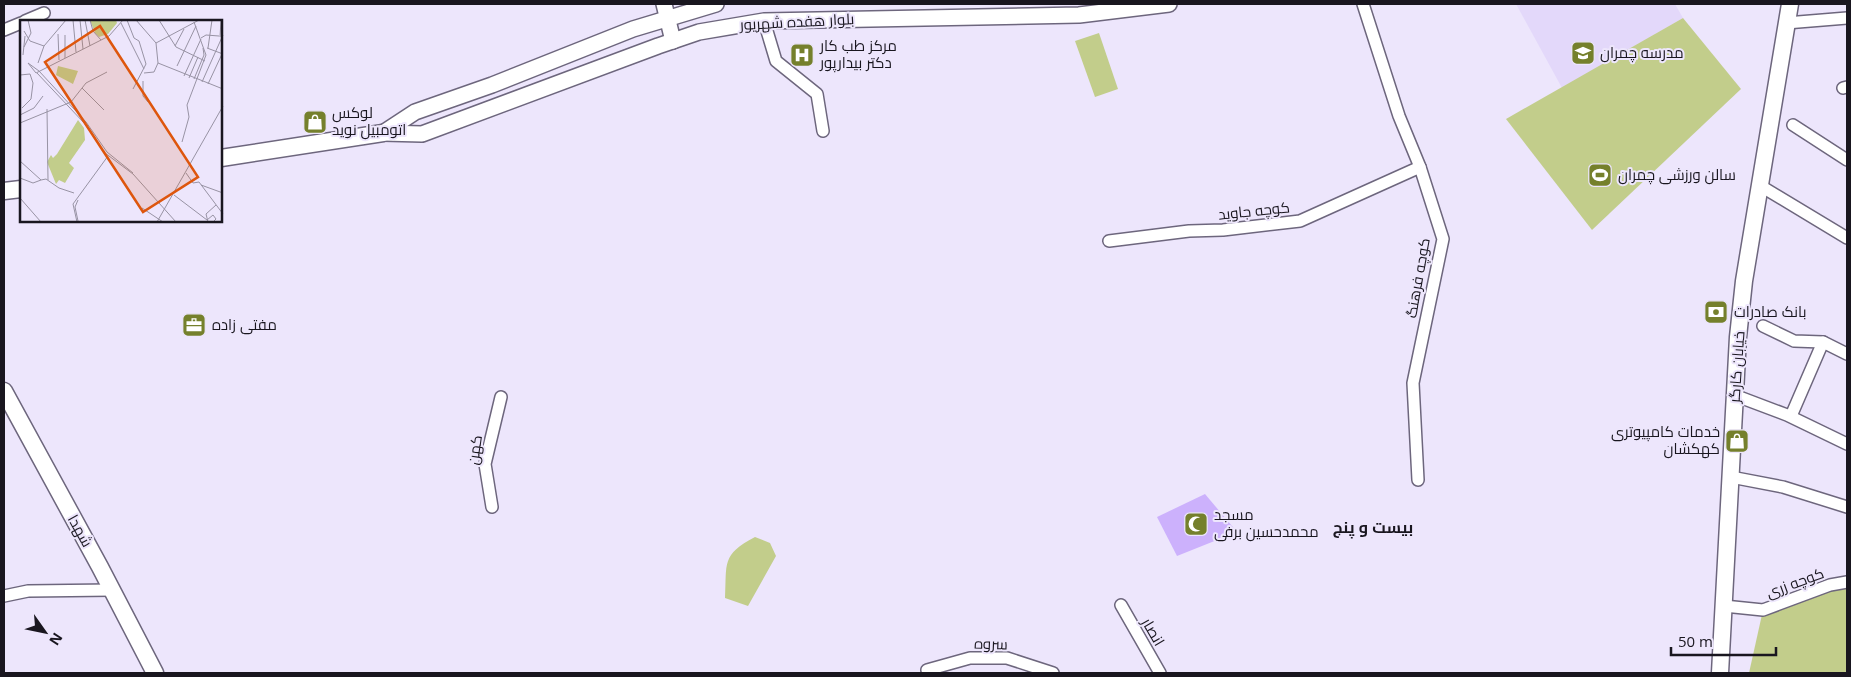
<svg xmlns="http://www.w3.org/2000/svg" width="1851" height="677" font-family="'Open Sans',Cairo,sans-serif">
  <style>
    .built { fill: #e3d8fa }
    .green { fill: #c2cd8b }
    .building { fill: #ccb1fc }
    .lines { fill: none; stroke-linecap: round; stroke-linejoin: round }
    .minor-casing { stroke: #6d667d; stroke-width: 14 }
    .tertiary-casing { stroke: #6d667d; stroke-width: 18 }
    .secondary-casing { stroke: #6d667d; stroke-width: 19 }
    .minor { stroke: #fff; stroke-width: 11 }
    .tertiary { stroke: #fff; stroke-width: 15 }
    .secondary { stroke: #fff; stroke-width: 16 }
    .labels { text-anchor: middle; stroke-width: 4; stroke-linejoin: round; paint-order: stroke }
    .street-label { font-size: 15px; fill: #19161f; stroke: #ede6fc }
    .poi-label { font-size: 15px; fill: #19161f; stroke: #ede6fc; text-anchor: start }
    .neighbourhood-label { font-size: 16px; font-weight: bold; fill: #19161f; stroke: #ede6fc }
    .inset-road { fill: none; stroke: #9893a4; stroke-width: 1 }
    .view { fill: #de560d; fill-opacity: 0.15; stroke: #de560d; stroke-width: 2.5 }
    .inset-edge { fill: none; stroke: #19161f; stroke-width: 2.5 }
  </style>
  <rect width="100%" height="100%" fill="#ede6fc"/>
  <path class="built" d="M1516,4H1675L1683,18L1562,88Z"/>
  <g class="green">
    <path d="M1683,18L1741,89L1592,230L1506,119Z"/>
    <path d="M1099,33L1118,89L1095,97L1075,41Z"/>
    <path d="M755,537L770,543L776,556L748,606L725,598C727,563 721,555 755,537Z"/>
    <path d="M1847,585V673H1749L1763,610Z"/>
  </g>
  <path class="building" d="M1205,494L1237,532L1177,556L1157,517Z"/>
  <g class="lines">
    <g class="minor-casing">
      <g id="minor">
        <path d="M1363,4L1399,116L1420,167L1443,239L1413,383L1418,480"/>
        <path d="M25,21L44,13"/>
        <path d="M764,21L776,61L817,94L823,131"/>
        <path d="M1786,23L1847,18"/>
        <path d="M4,30L21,23"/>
        <path d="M1843,88L1847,87"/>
        <path d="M1793,125L1847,160"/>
        <path d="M1759,185L1847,238"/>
        <path d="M1109,241L1189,231L1223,230L1300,221L1420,167"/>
        <path d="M1763,326L1794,341L1823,342L1847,354"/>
        <path d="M1734,395L1787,415L1847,444"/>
        <path d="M1791,416L1823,342"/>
        <path d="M1731,477L1783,487L1847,507"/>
        <path d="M492,507L485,464L501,397"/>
        <path d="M4,596L28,591L112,590"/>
        <path d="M1121,605L1160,673"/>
        <path d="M1724,606L1763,610L1830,585L1847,582"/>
        <path d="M927,670L970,658H1007L1053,673"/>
      </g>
    </g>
    <g class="tertiary-casing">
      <g id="tertiary">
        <path d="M664,4L673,41"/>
        <path d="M383,133L422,134L658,46L699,32L764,21L1079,15L1169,4"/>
        <path d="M383,133L415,112L492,85L633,29L716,4"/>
      </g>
    </g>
    <g class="secondary-casing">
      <g id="secondary">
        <path d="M221,158L383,133"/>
        <path d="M4,191L21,189"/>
        <path d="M4,391L100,567L155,673"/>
        <path d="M1720,673L1738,337L1744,281L1790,4"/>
      </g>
    </g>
    <use href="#minor" class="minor"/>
    <use href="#tertiary" class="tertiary"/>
    <use href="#secondary" class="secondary"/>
  </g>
  <defs>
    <g id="school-square" transform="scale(1.25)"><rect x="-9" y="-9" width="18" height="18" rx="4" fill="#75802c" stroke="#ede6fc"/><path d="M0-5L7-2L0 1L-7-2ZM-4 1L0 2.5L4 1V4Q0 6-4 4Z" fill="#fff"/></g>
    <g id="hospital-square" transform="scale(1.25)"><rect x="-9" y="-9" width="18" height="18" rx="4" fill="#75802c" stroke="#ede6fc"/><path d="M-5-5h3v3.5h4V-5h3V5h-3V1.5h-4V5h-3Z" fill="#fff"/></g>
    <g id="shop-square" transform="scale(1.25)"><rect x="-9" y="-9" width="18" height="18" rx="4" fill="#75802c" stroke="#ede6fc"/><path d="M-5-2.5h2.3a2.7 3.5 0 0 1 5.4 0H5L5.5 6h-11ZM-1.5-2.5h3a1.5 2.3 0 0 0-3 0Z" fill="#fff"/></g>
    <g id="stadium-square" transform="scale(1.25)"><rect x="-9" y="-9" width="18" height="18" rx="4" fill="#75802c" stroke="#ede6fc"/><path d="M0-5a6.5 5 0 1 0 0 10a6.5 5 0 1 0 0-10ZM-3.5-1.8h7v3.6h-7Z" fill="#fff"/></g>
    <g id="bank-square" transform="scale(1.25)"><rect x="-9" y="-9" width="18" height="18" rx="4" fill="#75802c" stroke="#ede6fc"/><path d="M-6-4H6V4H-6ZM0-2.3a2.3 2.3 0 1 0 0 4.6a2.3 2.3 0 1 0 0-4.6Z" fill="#fff"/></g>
    <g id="office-square" transform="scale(1.25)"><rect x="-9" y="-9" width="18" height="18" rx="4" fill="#75802c" stroke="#ede6fc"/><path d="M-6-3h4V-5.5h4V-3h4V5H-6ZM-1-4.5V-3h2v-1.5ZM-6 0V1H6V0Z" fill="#fff"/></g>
    <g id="mosque-square" transform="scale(1.25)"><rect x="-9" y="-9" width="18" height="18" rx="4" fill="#75802c" stroke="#ede6fc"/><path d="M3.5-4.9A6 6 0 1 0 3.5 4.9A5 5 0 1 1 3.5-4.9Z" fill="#fff"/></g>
  </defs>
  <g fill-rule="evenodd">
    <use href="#school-square" x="1583" y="53"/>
    <use href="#hospital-square" x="802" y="55"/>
    <use href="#shop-square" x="315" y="122"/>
    <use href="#stadium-square" x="1600" y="175"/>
    <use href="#bank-square" x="1716" y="312"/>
    <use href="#office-square" x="194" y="325"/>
    <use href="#shop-square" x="1737" y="441"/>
    <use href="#mosque-square" x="1196" y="524"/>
  </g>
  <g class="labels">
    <g class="street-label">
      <text transform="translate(797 22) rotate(-3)" y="5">بلوار هفده شهریور</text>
      <text transform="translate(1254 211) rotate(-6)" y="5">کوچه جاوید</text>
      <text transform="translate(1418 278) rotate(-80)" y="5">کوچه فرهنگ</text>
      <text transform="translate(1737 367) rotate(-86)" y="5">خیابان کارگر</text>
      <text transform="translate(475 450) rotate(-82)" y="5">کهن</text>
      <text transform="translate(80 531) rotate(61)" y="5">شهدا</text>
      <text transform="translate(1795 583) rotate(-20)" y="5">کوچه زری</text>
      <text transform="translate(1153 632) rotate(60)" y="5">انصار</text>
      <text transform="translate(991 644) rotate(2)" y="5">سروه</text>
    </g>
    <g class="poi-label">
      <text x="820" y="51">مرکز طب کار<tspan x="820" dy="17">دکتر بیدارپور</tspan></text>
      <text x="1600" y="58">مدرسه چمران</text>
      <text x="332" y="118">لوکس<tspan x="332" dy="17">اتومبیل نوید</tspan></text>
      <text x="1618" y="180">سالن ورزشی چمران</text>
      <text x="1734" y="317">بانک صادرات</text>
      <text x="212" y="330">مفتی زاده</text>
      <text x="1720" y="437" text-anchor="end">خدمات کامپیوتری<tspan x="1720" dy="17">کهکشان</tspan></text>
      <text x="1214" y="520">مسجد<tspan x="1214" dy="17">محمدحسین برفی</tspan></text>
    </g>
    <g class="neighbourhood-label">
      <text x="1373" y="533">بیست و پنج</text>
    </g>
  </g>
  <g transform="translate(20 20)">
    <rect width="202" height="202" fill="#ede6fc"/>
    <path d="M70,0H96L97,3L88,14L79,17L75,13ZM38,46L58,51L53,64L36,55ZM58,100L64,108L65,120L49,143L54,148L45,163L39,160L36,164L27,142L31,135L33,138L37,134Z" fill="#c2cd8b"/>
    <path class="inset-road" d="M53,0L56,32M60,0L63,29M65,0L70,26M70,0L73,11L81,20M107,0L114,18L119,21L126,44L113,69M116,0L136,23M139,0L156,27L185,41M101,3L124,49M4,11L10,21L24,26M38,14L39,40M45,15V38M200,17L201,0M181,18L186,15L199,16M136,23L138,43L203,69M136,23L179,0M155,26L164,9M4,27L11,13L8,0M187,28L203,34M188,28L192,0M3,35L5,16M18,43L24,26L46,0M157,46L176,6M19,51L66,102L87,132L113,153M19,51L8,43L16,53L89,16L103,0M17,53L65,104L85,133L113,154M124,53L134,52L138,43M0,55L10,54L13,63L11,79L2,88M164,56L181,19M169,58L178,37M174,59L184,35L183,28M123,61V76L128,82M182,62L203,15M188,64L202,34M62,68L84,90M27,89L28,160M0,95L14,88L23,76M0,103L51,82L66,63L87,52M162,122L169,97L167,85L186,35L174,2M0,141L21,160L26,159L39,168L54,173M166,153L173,163L179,162L203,194M113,154L156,202M0,158L13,163L21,160M181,165L203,173M154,175L187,200M0,178L21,202M58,180L55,187L58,201M122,188L143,202M187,200L193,195L196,199L193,202M57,202L53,184L88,136M137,202L203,86M188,202L186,194L196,185"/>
    <path class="view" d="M80,6L178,157L123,192L25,42Z"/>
    <rect width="202" height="202" class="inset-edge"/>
  </g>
  <rect width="1851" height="677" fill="none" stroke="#19161f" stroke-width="10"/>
  <g transform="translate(45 632) rotate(123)" stroke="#ede6fc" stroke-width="4" paint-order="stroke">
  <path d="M0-4L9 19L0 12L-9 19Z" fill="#19161f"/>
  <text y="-8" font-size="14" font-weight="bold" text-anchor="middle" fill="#19161f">N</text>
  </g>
  <path d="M1671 647v8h105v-8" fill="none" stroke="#19161f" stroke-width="2.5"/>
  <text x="1678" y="647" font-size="15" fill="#19161f" stroke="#ede6fc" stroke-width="4" paint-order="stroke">50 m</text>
</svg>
